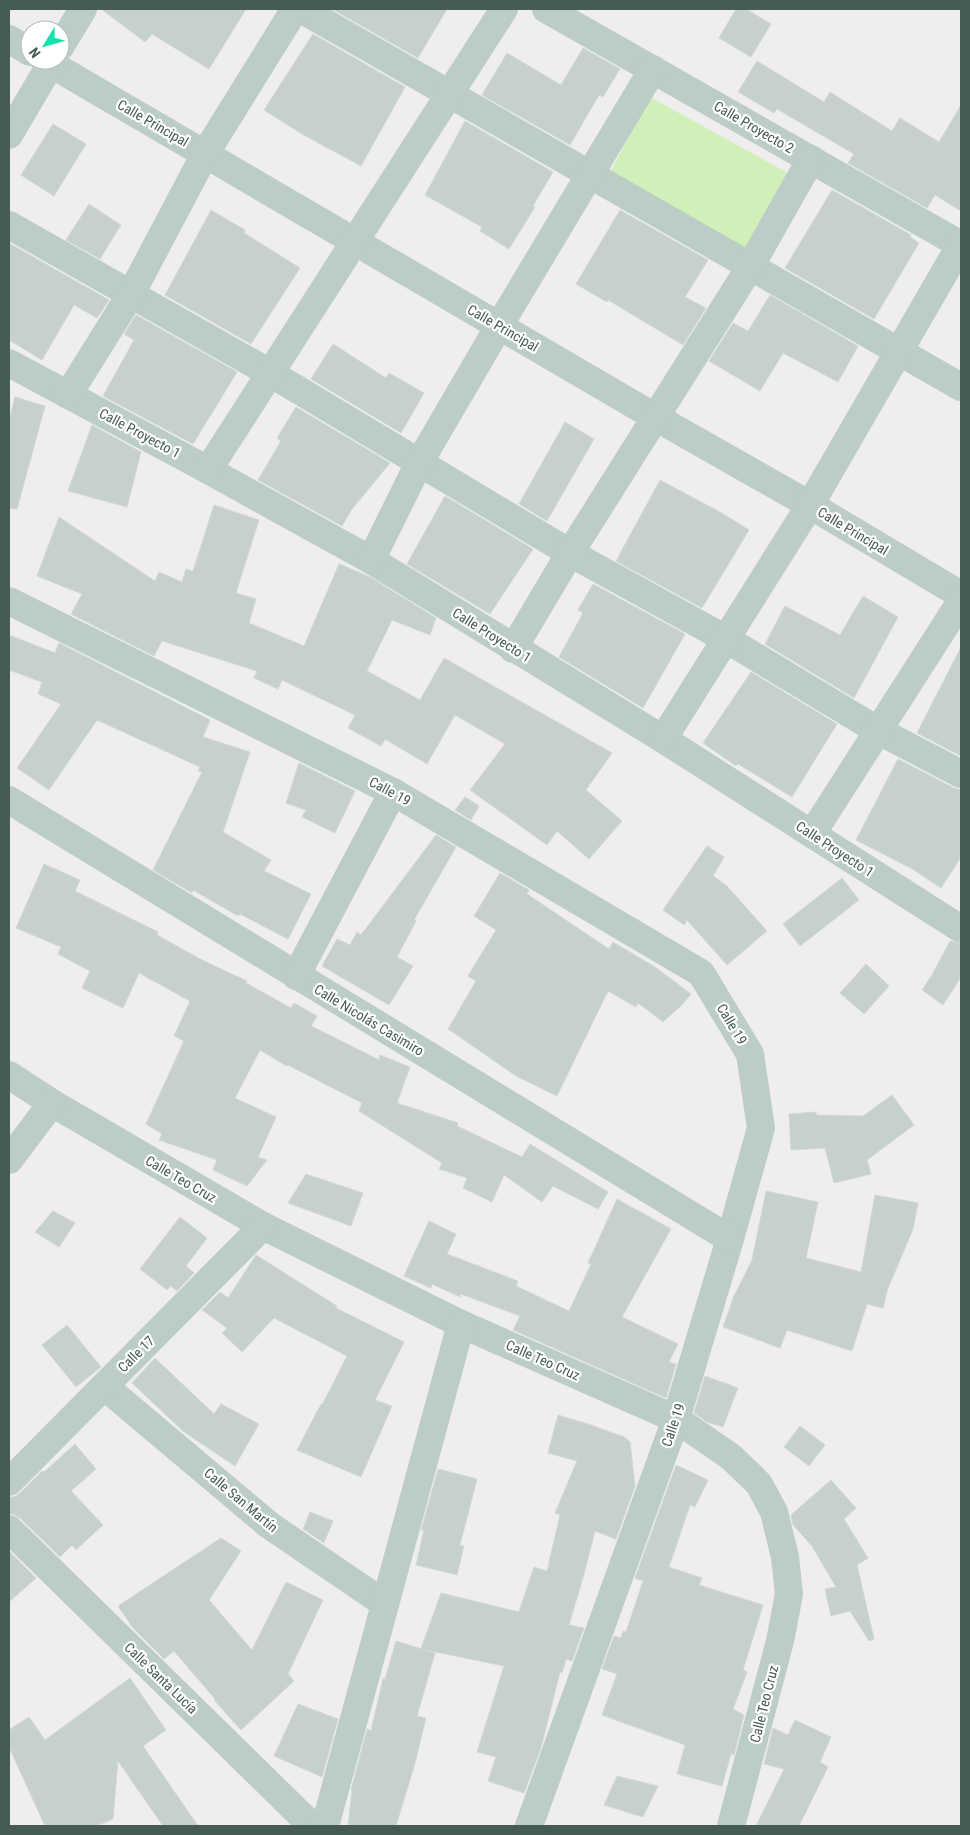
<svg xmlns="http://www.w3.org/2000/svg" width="970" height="1835" font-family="'Roboto Condensed',sans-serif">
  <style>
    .green { fill: #d1efb9 }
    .building { fill: #c6d0ce; stroke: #d1d9d8 }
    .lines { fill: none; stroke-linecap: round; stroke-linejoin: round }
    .street { stroke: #bbcdc6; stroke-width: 28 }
    .labels { text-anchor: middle; stroke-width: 4.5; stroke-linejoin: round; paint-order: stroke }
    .street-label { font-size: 14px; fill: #455b53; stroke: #fff }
  </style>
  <rect width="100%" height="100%" fill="#f0edef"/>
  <path class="green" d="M650,97L788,173L746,256L608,176Z"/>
  <g class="building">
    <path d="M101,9H246L209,69L152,34L145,42Z"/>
    <path d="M332,9H447L418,58Z"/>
    <path d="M736,9H746L771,24L751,57L719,38Z"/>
    <path d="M313,34L405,87L361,166L302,134L264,110Z"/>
    <path d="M583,48L620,69L603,97L599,95L570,145L482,95L507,53L561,85Z"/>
    <path d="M757,61L824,102L830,92L892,131L900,118L939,142L961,105V211L935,195L927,208L848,163L854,154L777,109L774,113L738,92Z"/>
    <path d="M465,121L553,172L533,206L535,207L509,249L480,231L482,227L425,195Z"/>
    <path d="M53,124L86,144L54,196L21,175Z"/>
    <path d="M832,190L911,235L910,237L919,243L874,319L785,268Z"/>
    <path d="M89,204L121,225L100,259L66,240Z"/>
    <path d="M211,210L245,230L244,233L300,268L251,344L165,295Z"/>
    <path d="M620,210L708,260L685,297L706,308L683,345L608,300L607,302L576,284Z"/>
    <path d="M9,243L109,300L97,318L74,305L42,360L9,340Z"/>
    <path d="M770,295L858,346L838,382L783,353L760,391L709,361L733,323L748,331Z"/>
    <path d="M136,315L237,372L193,444L103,396L134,340L124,334Z"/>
    <path d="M333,344L386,378L389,373L424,393L401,433L311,379Z"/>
    <path d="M15,397L45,406L17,509L9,508V420Z"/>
    <path d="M296,407L390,463L352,509L342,526L258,480L281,441L277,438Z"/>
    <path d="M565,422L594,439L547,521L519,504Z"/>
    <path d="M92,425L141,452L127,507L68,491Z"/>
    <path d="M660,480L720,512L749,530L702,608L616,561Z"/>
    <path d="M445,496L533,549L490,614L407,564Z"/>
    <path d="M214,505L259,520L236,593L256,599L249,623L304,646L339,564L370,577L436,618L430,635L392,620L367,671L420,700L444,658L612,753L586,790L622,821L589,859L557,831L547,845L470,790L505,744L455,715L427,764L385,739L381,746L348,728L355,715L282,680L278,689L254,678L257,671L162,641L154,656L71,614L82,594L37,576L59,517L155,581L159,572L182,582L186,569L193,571Z"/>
    <path d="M593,584L685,634L643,708L559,657L583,613L578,610Z"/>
    <path d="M863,596L898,617L854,698L765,644L785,606L840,635Z"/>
    <path d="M9,635L55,653L59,643L210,720L203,737L250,752L223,832L271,860L264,871L311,894L288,939L240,914L238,916L193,890L192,893L153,870L202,772L198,771L200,767L97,720L49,790L17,768L61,704L38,694L42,682L9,670Z"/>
    <path d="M961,647V756L917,733Z"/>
    <path d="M751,672L837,724L792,797L738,764L736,766L703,743Z"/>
    <path d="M898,759L954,788L961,790V857L941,888L914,870L856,840Z"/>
    <path d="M299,763L355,791L335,833L302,817L306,810L286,803Z"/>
    <path d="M465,797L479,806L471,820L455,810Z"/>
    <path d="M436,835L456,847L414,920L416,921L397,957L413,966L389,1005L322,966L337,939L350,945L357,932L361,935Z"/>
    <path d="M707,846L724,857L713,876L727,886L767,931L727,965L687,920L684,925L663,910Z"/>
    <path d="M44,864L80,880L75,891L158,932L157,935L204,961L247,981L246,983L291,1008L294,1003L317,1016L311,1026L379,1060L380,1055L410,1067L397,1103L458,1123L457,1126L522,1157L530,1144L608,1192L598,1209L553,1186L542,1202L504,1175L492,1202L463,1188L467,1178L439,1169L442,1163L359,1111L362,1103L288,1065L287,1066L260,1050L235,1098L276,1117L258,1157L267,1160L247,1186L213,1170L217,1160L159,1140L162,1134L146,1124L184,1041L174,1036L190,1001L139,973L123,1008L82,988L90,971L58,954L61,947L16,928Z"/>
    <path d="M500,873L529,890L527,894L609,949L613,942L655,967L691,994L682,1005L663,1022L638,1003L636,1007L608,991L557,1096L516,1076L448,1029L476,981L468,976L496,930L474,916Z"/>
    <path d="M842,878L859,900L800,946L783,924Z"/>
    <path d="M950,941L961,944V977L943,1005L922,990L932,975Z"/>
    <path d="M866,964L889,986L864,1014L840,993Z"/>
    <path d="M892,1095L914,1125L867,1160L871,1174L834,1183L825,1148L791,1150L789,1114L816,1112V1115L863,1116Z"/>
    <path d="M306,1174L363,1193L351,1226L288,1203Z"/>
    <path d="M766,1191L818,1202L806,1258L861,1272L875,1195L918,1203L913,1229L887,1291L883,1308L867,1304L852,1351L787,1330L780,1348L723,1327L734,1296L752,1260Z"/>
    <path d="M617,1199L671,1229L622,1317L678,1344L669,1362L676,1364L666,1398L513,1330L520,1316L461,1294L460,1297L432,1284L431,1288L404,1276L429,1221L456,1234L447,1254L518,1281L516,1286L569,1311L591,1264L588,1263Z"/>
    <path d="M53,1211L75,1223L59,1247L35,1232Z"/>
    <path d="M180,1217L207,1238L186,1266L194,1273L177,1291L171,1286L167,1290L140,1269Z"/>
    <path d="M256,1255L337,1306L336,1308L404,1342L375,1400L392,1406L361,1477L297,1450L321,1404L322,1405L347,1356L274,1318L242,1352L222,1333L227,1328L202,1310L220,1292L228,1298Z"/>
    <path d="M67,1325L101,1367L76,1387L42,1345Z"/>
    <path d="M155,1358L214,1414L221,1404L259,1424L235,1466L184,1432L132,1383Z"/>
    <path d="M705,1376L738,1388L723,1427L707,1422L694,1413Z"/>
    <path d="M558,1415L588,1424L624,1437L630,1442L635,1486L616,1539L595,1531L584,1574L569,1625L584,1628L572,1661L566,1659L562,1673L560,1672L541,1748L524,1793L488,1781L496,1757L477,1752L504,1666L421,1649L441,1593L519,1612L534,1567L547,1571L560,1515L555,1513L577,1461L548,1453Z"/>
    <path d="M800,1426L825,1445L809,1466L784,1447Z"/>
    <path d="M75,1444L96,1469L71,1491L103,1525L76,1550L72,1545L60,1557L20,1518L13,1514H9V1497H14L20,1493L42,1471L44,1472Z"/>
    <path d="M676,1465L708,1480L695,1507L690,1505L669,1567L702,1578L699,1585L763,1605L743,1670L747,1672L733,1709L744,1715L734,1755L731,1754L722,1786L677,1774L685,1745L602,1715L617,1674L602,1669L614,1636L621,1638L623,1631L626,1632L643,1581L635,1578Z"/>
    <path d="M438,1469L477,1479L460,1545L464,1546L457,1575L416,1565L424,1530H421Z"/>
    <path d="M831,1480L856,1508L844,1519L868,1558L857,1565L874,1639L869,1641L850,1611L831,1616L825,1589L836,1587L812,1546L793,1525L791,1515Z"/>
    <path d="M310,1512L333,1521L324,1543L303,1529Z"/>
    <path d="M221,1538L241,1551L209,1600L252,1650L286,1582L323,1600L288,1674L294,1681L241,1730L214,1700L215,1699L174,1651L164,1659L133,1628L118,1606Z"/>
    <path d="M9,1551L36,1578L9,1602Z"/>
    <path d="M396,1641L435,1653L417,1716L426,1718L414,1767L396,1826H348L352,1791L351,1790L367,1729L371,1731L383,1679H385Z"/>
    <path d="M130,1678L166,1730L143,1746L198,1826H163L118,1761L113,1819L96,1826H45L9,1747V1730L29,1717L45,1740Z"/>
    <path d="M298,1704L338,1719L322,1777L274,1756Z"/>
    <path d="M795,1720L831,1737L820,1762L828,1767L799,1826H756L784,1769L764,1764L773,1728L788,1735Z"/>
    <path d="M617,1776L658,1786L643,1817L604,1805Z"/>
  </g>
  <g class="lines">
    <g class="street">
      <path d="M301,9L961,387"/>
      <path d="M546,9L961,245"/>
      <path d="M9,39L30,52"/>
      <path d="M60,47L83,9"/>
      <path d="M44,60L655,417L810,505L961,595"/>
      <path d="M9,135L53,60"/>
      <path d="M9,225L270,373L570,553L726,639L877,730L961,774"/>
      <path d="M9,363L208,470L371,560L663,739L961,929"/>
      <path d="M68,395L131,294L205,154L295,9"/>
      <path d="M208,470L504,9"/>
      <path d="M371,560L419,463L499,326L653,69"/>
      <path d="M9,601L393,792L701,973L750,1054L761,1128L730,1239L676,1419L529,1826"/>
      <path d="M513,649L570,553L750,267L811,159"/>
      <path d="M663,739L810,505L961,244"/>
      <path d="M9,800L730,1239"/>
      <path d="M812,834L961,601"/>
      <path d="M296,976L393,792"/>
      <path d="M9,1075L52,1103L263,1226L461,1324L676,1419L731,1457L759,1484L774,1512L785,1557L789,1594L780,1641L731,1826"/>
      <path d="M9,1160L52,1103"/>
      <path d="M104,1386L269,1525L385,1604"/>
      <path d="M9,1482L263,1226"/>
      <path d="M9,1529L312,1826"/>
      <path d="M325,1826L461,1324"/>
    </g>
  </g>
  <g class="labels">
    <g class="street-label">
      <text transform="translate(153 123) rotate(30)" y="5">Calle Principal</text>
      <text transform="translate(754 127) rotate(30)" y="5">Calle Proyecto 2</text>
      <text transform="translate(503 328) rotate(30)" y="5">Calle Principal</text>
      <text transform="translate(140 433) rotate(28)" y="5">Calle Proyecto 1</text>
      <text transform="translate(853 531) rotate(31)" y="5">Calle Principal</text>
      <text transform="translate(492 635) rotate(32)" y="5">Calle Proyecto 1</text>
      <text transform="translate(390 791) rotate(28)" y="5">Calle 19</text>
      <text transform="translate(835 849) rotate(33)" y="5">Calle Proyecto 1</text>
      <text transform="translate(369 1020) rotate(31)" y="5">Calle Nicolás Casimiro</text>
      <text transform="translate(732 1024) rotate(59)" y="5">Calle 19</text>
      <text transform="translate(181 1179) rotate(30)" y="5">Calle Teo Cruz</text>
      <text transform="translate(136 1354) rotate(-45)" y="5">Calle 17</text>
      <text transform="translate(543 1360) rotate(24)" y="5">Calle Teo Cruz</text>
      <text transform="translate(673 1425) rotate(-71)" y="5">Calle 19</text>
      <text transform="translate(241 1500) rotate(40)" y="5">Calle San Martín</text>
      <text transform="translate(161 1678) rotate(44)" y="5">Calle Santa Lucía</text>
      <text transform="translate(764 1704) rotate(-76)" y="5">Calle Teo Cruz</text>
    </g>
  </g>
  <rect width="970" height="1835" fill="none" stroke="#455b53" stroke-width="20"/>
  <g transform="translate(45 45) rotate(233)"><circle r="24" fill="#ffffff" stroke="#b5bdba"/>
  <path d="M0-4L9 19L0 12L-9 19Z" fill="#15e1ad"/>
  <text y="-8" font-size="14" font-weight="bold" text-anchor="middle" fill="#455b53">N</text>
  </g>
</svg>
